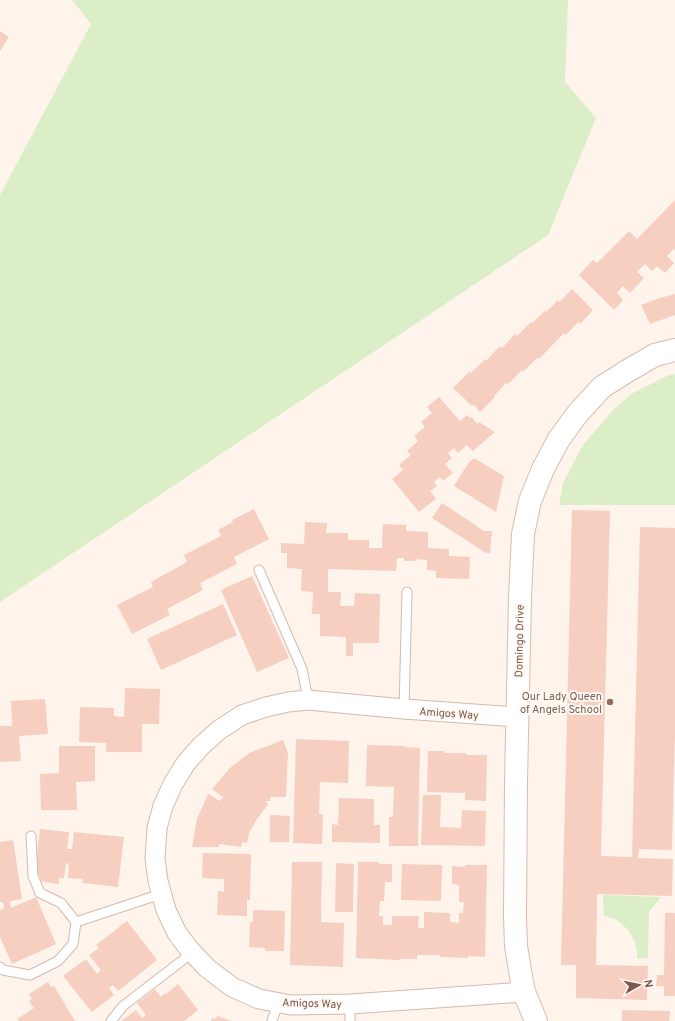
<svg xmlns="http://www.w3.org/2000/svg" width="675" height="1021" font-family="Overpass,sans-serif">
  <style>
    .green { fill: #dbeec7 }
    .building { fill: #f6cfc0 }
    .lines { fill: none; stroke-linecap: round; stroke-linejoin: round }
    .lane-casing { stroke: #d3baae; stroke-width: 11 }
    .street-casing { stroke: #d3baae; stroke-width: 21 }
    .secondary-casing { stroke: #d8bcae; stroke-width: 24 }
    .lane { stroke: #fff; stroke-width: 9 }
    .street { stroke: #fff; stroke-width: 19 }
    .secondary { stroke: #fff; stroke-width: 22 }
    .education-dot { fill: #8d6e63; stroke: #fff9f3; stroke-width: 1.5 }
    .labels { text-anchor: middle; stroke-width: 4; stroke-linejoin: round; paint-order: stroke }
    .street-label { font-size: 11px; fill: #7c564a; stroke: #fff9f3 }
    .education-label { font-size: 11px; fill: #785e54; stroke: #fff9f3; text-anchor: end }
  </style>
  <rect width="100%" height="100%" fill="#fef4eb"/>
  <g class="green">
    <path d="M72,0H568L565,82L596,118L548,235L0,602V195L91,24Z"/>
    <path d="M675,374V505H559L563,483L575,460L583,445L614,409L631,394L669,375Z"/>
    <path d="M603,895L661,897L649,912L648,958L637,959C638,943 631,929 616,920C613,918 608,917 604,916Z"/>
  </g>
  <g class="building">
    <path d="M0,31L9,37L0,51Z"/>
    <path d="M675,200V250L674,249L667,256L674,263L665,273L657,266L652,271L645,264L637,272L644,278L630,293L623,286L617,293L623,300L614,310L579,275L593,260L597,263L629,231L637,239Z"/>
    <path d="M572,289L593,310L580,324L578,322L566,335L564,333L539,359L537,358L523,372L522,370L508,384L506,383L494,396L495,397L480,412L474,405L472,406L453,388L470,371L471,373L485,359L486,361L500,346L502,348L515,334L517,336L531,322L532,323L545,311L546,312L558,300L560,302Z"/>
    <path d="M675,294V315L650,324L641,305L660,298Z"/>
    <path d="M439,397L460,421L467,415L470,418L472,417L477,424L479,422L495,432L473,451L467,445L458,453L454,448L448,453L452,458L445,464L453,473L443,481L440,477L434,482L437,486L430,491L436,499L419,512L392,479L403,470L399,465L411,455L407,451L418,441L414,436L425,427L421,422L432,413L427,407Z"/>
    <path d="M474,458L504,476L496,512L454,486L469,462Z"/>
    <path d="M442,503L484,531H492L490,553H486L432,518Z"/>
    <path d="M254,509L269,539L234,557L237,564L200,583L203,590L167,609L170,615L132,634L117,605L153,587L151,582L187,562L184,555L221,536L218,530L233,522L232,520Z"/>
    <path d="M572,510L610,511L601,856L632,857L640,527L675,528V734L672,850L639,849L638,858L673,859L672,896L597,894L596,965L648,966L647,1000L576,998V965H561Z"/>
    <path d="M305,522L327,523L326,533H348V540H369V548H382L383,524L406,525V531L428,532V548L449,549V556L470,557L469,579L436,578V571L427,570V560L415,559V561H404V558H397L396,571L328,569V592H341L340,606H354L355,593L380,594L379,643H353V656H346V637L320,636V614H312L313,592L301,591L302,569L287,568V553H281V543L304,544Z"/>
    <path d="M252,576L289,658L257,672L221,590Z"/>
    <path d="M223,604L237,635L161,670L147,639Z"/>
    <path d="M125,688L160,689L159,724H142V752H106V743L79,742L80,707L114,708V716L124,717Z"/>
    <path d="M45,699L48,734L19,736L21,761L0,762V726H12L11,701Z"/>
    <path d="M296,739L349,741L348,783L320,782L319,814H323L322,844L293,843Z"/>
    <path d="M283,740L288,753L286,797H270V801H265L268,804L257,819L249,833L247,843L242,842L241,847L219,844V847H192L197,819L208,794L220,801L223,797L212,789L230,768L249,753Z"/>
    <path d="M367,745L405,746V747L420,748L418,846H389V817H393L394,787L366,786Z"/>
    <path d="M59,746H95V781L76,782L77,810H41L40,774L59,773Z"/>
    <path d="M428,751H444V753H466V755H487L486,801L465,800V793L427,792Z"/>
    <path d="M423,795H441L440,827L461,828L462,810L486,811L485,846L421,845Z"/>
    <path d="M339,798L374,799V825H380V843L332,842V824L338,825Z"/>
    <path d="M270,815L290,816L289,842H270Z"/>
    <path d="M40,829L69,832L67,849H72L74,832L124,837L118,887L82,883L83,879L68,878L69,864L66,863L64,878H59V884L39,881L40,876L35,875Z"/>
    <path d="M13,840L22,899L10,901L11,908L36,897L56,944L12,964L0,937V910L4,909L3,902H0V842Z"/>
    <path d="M203,853L251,854L250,900H247V916L217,915L218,891L224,892V879L202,878Z"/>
    <path d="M292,862H322L321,922L344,923L343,967L290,965Z"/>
    <path d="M358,862H379V864H392V882H385L384,901H380L379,916H383V925H392V916H419L418,928H424V912L450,913V922L459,923V913H463L464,902H459V885L452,884V866L465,867V865H487L485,957L468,956V958L440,957V955H417V959H400V960L356,958Z"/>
    <path d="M336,863L354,864L353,912H335Z"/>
    <path d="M402,864L442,865L441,901L401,900Z"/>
    <path d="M253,910L285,911L284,951H265V948L249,947L250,922H253Z"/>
    <path d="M665,913H675V996H664V986H656L657,975H664Z"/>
    <path d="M127,921L157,960L118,991L113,985L109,988L114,995L92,1012L63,976L86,959L97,974L101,970L89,955L99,948L96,945Z"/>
    <path d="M48,982L51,987L54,986L75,1021H19L17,1019L34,1008L29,1001L32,999L29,994Z"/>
    <path d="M178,984L198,1010L184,1021H121L136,1010L142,1018L146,1015L137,1003L155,989L161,997L165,993L166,994Z"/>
    <path d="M622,1010L670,1011L669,1021H622Z"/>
    <path d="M217,1016L232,1021H211L212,1018L216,1019Z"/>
  </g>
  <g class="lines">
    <g class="lane-casing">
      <g id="lane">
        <path d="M259,570L302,669L308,700"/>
        <path d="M404,709L407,592"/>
        <path d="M31,836L33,876L40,893L61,903L76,922"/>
        <path d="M0,967L3,970L30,975L58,961L73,944L76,922L161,894"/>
        <path d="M350,1004V1021"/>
        <path d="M111,1021L123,1006L192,953"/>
        <path d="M272,1021L278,1003"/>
      </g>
    </g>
    <g class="street-casing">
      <path id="street" d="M518,717L404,709L308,700L288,702L266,707L242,715L219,730L201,746L186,763L173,784L163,806L157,828L155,859L158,881L166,910L177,933L189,949L207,968L232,987L259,999L291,1005L350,1004L524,992"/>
    </g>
    <g class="secondary-casing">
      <path id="secondary" d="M536,1021L524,992L520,971L516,946L515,917L516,782L520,598L523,534L530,501L543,469L559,439L578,413L602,387L629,370L655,355L675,350"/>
    </g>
    <use href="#lane" class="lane"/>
    <use href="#street" class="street"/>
    <use href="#secondary" class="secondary"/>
  </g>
  <circle class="education-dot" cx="610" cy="702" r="4"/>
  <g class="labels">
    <g class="street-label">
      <text transform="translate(519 641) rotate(-89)" y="4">Domingo Drive</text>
      <text transform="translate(449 713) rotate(4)" y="4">Amigos Way</text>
      <text transform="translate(312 1003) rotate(2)" y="4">Amigos Way</text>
    </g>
    <g class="education-label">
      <text x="602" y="700">Our Lady Queen<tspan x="602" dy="13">of Angels School</tspan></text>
    </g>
  </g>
  <g transform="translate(639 985) rotate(81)" stroke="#fff9f3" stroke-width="3" paint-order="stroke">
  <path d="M0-3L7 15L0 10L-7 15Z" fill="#7c564a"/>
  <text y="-6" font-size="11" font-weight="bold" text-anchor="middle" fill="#7c564a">N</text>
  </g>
</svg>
